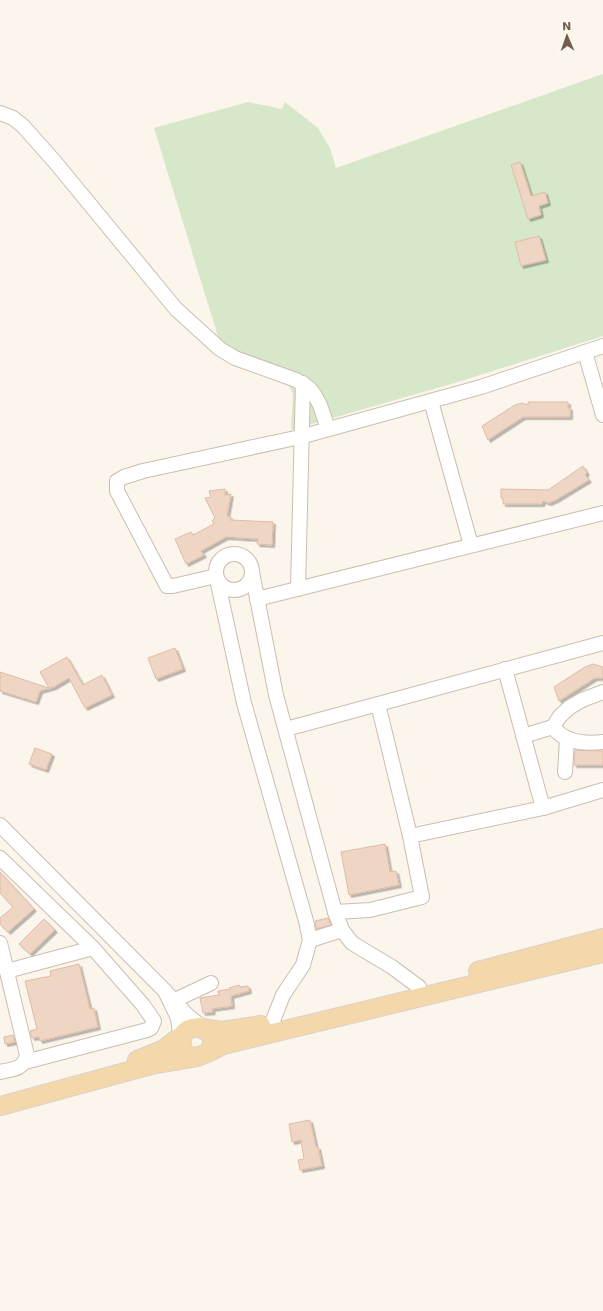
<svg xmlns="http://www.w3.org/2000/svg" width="603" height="1311" font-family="'DejaVu Sans',sans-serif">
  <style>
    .green { fill: #d6e8c9 }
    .building { fill: #efd5c4; stroke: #e0bca6; filter: url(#shadow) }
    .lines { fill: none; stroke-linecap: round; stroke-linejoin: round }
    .minor-casing { stroke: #cdbdb1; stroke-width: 16 }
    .major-casing { stroke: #d8d1ce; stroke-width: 20 }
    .minor { stroke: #fff; stroke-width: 14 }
    .major { stroke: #f4d8a9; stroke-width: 18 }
  </style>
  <defs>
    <filter id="shadow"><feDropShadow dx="2.5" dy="2.5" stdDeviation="0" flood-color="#0004"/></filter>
  </defs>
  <rect width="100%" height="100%" fill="#fbf5eb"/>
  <path class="green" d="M603,74V336L458,382L291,430L293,394L283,374L220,343L154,128L248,102L282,109L285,102L318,128L330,148L336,168Z"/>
  <g class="building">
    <path d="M520,162L531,196L545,192L548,203L539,206L541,215L528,219L511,165Z"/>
    <path d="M539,236L546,260L521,266L515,242Z"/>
    <path d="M528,402H568V408H570V417H523L488,440L482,426L515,405L522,403L528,405Z"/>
    <path d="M583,466L587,473L585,475L589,480L556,500L549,503L543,501L542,504H503V498H501V489L548,490Z"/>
    <path d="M225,489V495L231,494L227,516L231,517L230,520L273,522L272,545L257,544L258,539L226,537L201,551L204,555L186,564L175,539L191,532L193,535L214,524L212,521L215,518L205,498L211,497L209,491Z"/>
    <path d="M175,648L183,669L156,679L148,658Z"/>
    <path d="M67,657L83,685L102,675L112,695L85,708L69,678L54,687L40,691L36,702L0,691V672L49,688L40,672Z"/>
    <path d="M593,664L603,667V678H595L559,701L554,687L585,667Z"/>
    <path d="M35,748L52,754L46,770L29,764Z"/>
    <path d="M575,750L603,751V765H574Z"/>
    <path d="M385,844L390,872L396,871L399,885L349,895L341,852Z"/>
    <path d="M0,872L34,909L8,932L0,924V918L13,907L0,893Z"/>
    <path d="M328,918L331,925L316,929L315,921Z"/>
    <path d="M44,919L55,930L30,954L19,944Z"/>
    <path d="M79,964L90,1009L94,1008L98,1027L40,1041L39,1037L32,1038L30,1031L37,1029L25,981L51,976L50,971Z"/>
    <path d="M239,985L240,987L248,986L249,991L231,996L232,1006L212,1009L213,1012L203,1013L200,998L219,995L218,991L230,989L229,988Z"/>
    <path d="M13,1035L15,1042L5,1044L4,1037Z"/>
    <path d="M310,1120L316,1147H318L322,1166L300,1170L298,1160L304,1159L301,1140L292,1142L289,1124Z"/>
  </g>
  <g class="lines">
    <g class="minor-casing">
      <g id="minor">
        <path d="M0,113L13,118L23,126L55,162L176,309L220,349L235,358L296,380L309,388L314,394L320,405L328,429"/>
        <path d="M585,352L603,415"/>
        <path d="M431,401L471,545"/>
        <circle cx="234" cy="572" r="18"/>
        <path d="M252,572L276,695L335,912L342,930L352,943L392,967L419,987"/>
        <path d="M216,576L173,586H167L117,491V481L124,477L143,471L300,437L481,387L603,346"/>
        <path d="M217,579L244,703L306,921L310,940L303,965L283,995L272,1023"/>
        <path d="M298,589L303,383"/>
        <path d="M257,599L603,513"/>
        <path d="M505,669L543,808"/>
        <path d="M378,704L410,836"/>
        <path d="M553,727C564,742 585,744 603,742"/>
        <path d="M286,729L603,643"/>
        <path d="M523,736L553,727L560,716L570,707L582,700L603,692"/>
        <path d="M565,772L567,739"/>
        <path d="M0,825L165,991"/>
        <path d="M0,858L93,948L143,1005L154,1021L151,1028L147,1030L25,1062"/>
        <path d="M335,912L370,910L422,897L410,836L543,808L603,790"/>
        <path d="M310,940L342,930"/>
        <path d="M0,943L27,1055C23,1070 13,1069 0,1072"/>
        <path d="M7,971L93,948"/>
        <path d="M171,1002L211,983"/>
        <path d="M181,1042L178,1018L165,991L186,1014L203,1028"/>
      </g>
    </g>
    <g class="major-casing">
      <g id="major">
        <path d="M478,971L603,938"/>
        <path d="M198,1027L222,1031L261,1025"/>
        <path d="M207,1053C228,1026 176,1017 182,1045C186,1068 211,1051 223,1045L603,953"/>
        <path d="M137,1060L164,1049L185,1033"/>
        <path d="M0,1106L151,1065L198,1057"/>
      </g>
    </g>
    <use href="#minor" class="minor"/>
    <use href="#major" class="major"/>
  </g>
  <g transform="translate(567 36) rotate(358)" stroke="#fef9f1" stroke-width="3" paint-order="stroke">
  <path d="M0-3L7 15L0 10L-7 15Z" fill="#755c4f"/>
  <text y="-6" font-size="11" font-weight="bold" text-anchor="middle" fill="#755c4f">N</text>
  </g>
</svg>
